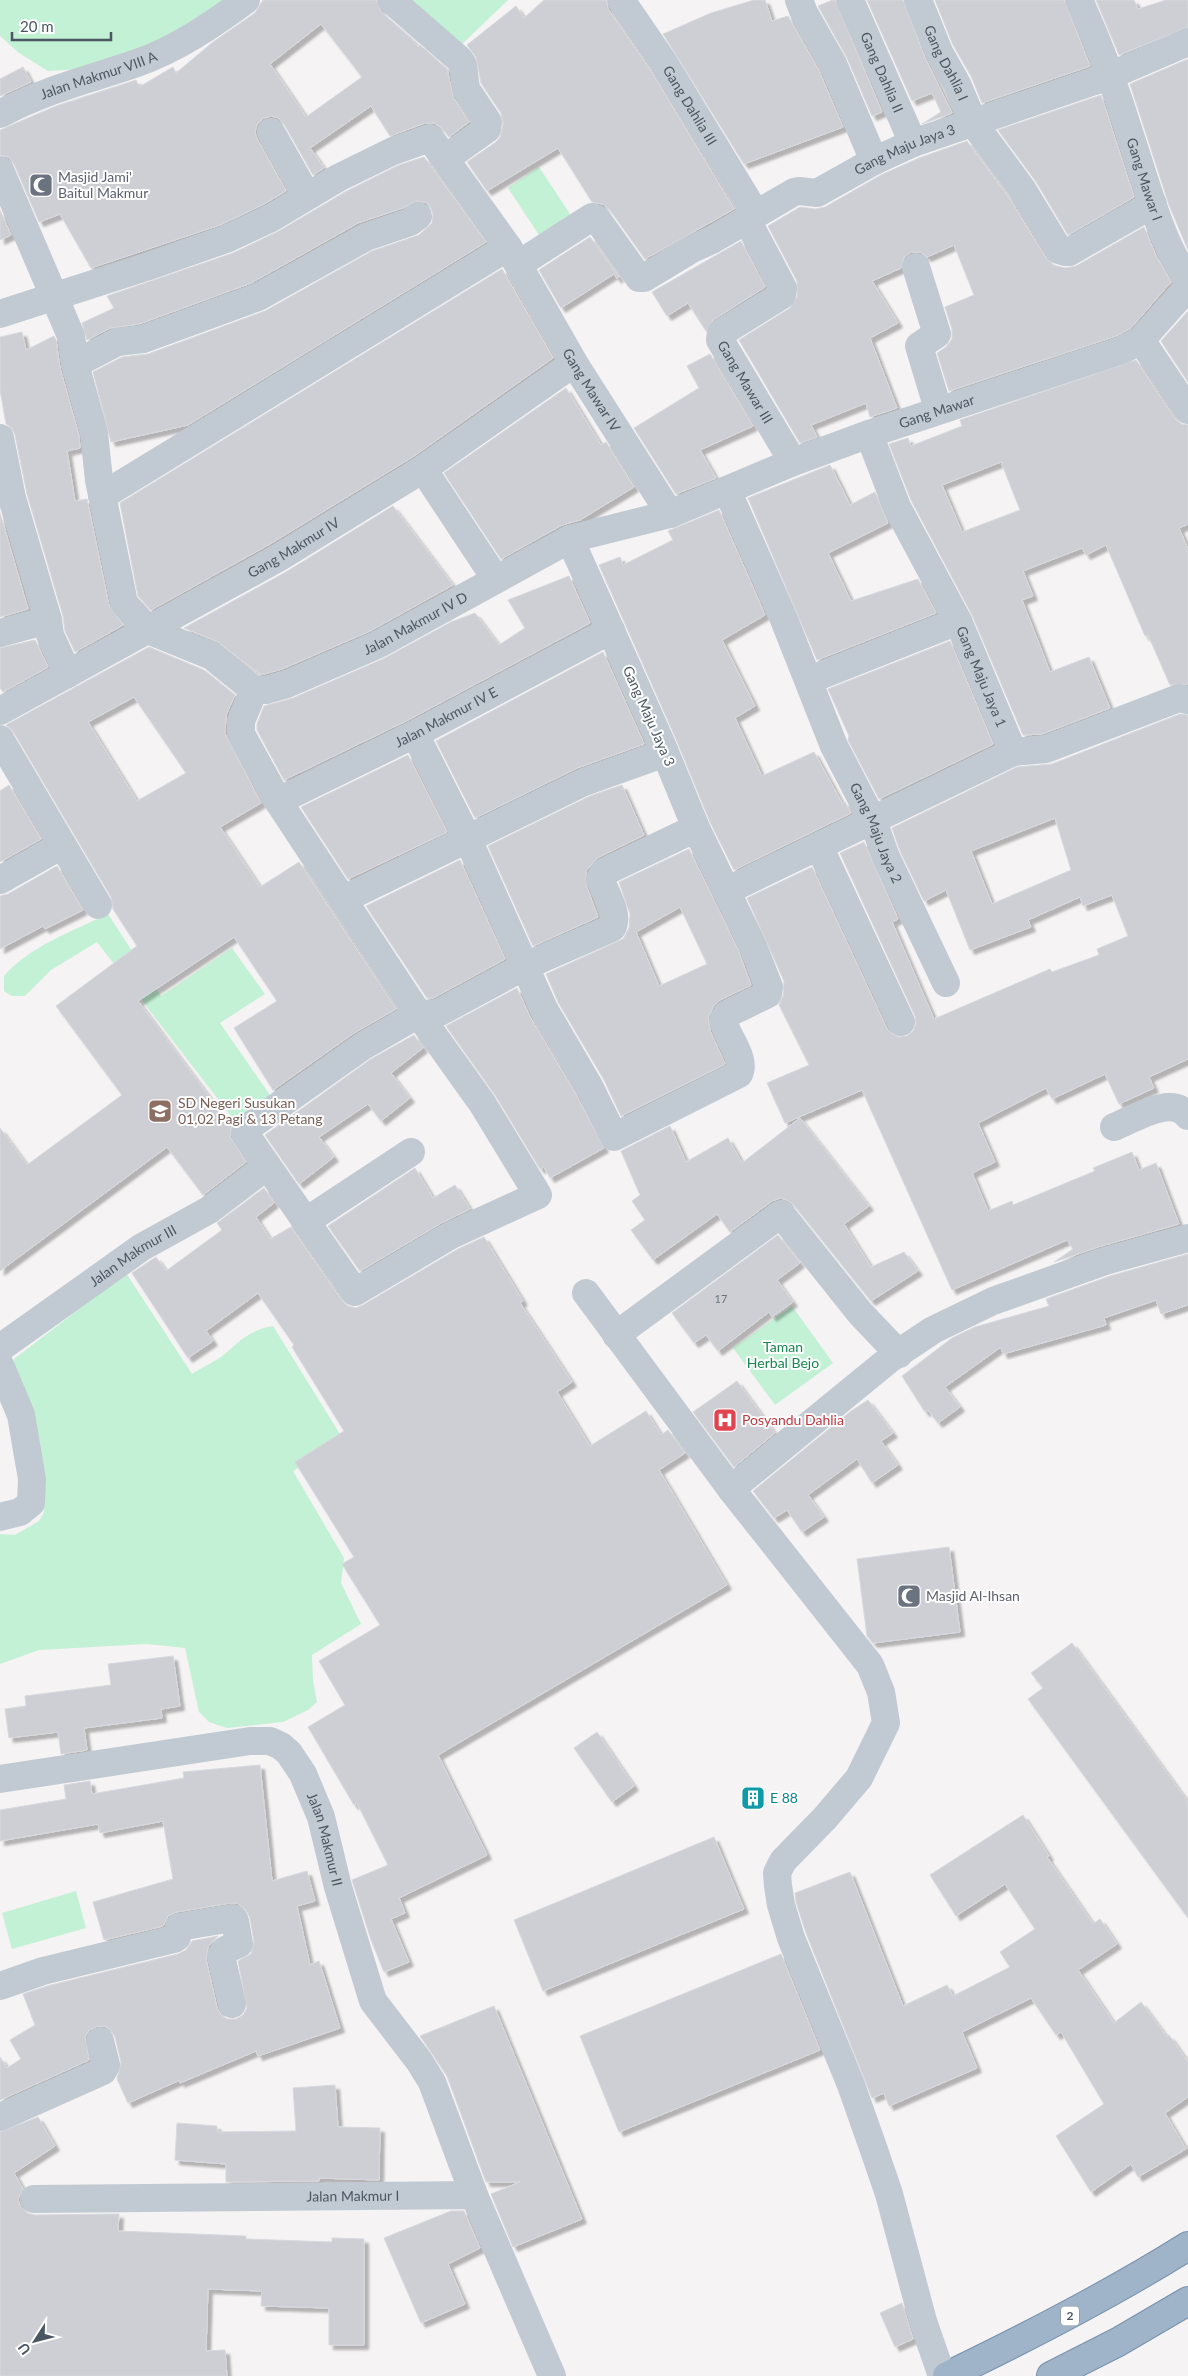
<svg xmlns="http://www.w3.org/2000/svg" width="1188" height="2376" font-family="Lato,sans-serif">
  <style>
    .green { fill: #c3f1d5 }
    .building { fill: #cdcfd5; stroke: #d7d9de; fill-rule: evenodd; filter: url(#shadow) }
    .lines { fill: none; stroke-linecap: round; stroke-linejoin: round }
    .trunk-casing { stroke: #7690ad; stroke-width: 30 }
    .minor { stroke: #c1cad2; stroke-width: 28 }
    .trunk { stroke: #9fb4c9; stroke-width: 28 }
    .labels { text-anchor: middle; stroke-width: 4; stroke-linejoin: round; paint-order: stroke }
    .number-label { font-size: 11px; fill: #6b747e }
    .shield { fill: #fff; stroke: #808990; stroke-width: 1 }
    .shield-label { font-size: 12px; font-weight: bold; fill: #4a5661 }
    .street-label { font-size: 14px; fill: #4a5661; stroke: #fff }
    .worship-label { font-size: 14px; fill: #5b616d; stroke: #fff; text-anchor: start }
    .education-label { font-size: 14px; fill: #785e54; stroke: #fff; text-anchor: start }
    .park-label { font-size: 14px; fill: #17864f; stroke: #fff }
    .health-label { font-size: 14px; fill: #be3a42; stroke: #fff; text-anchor: start }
    .culture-label { font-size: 14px; fill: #0d838f; stroke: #fff; text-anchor: start }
  </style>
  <defs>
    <filter id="shadow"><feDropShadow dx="4.5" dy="4.5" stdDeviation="1" flood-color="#0004"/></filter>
  </defs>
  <rect width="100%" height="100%" fill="#f5f3f3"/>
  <g class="green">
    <path d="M0,0H228L181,36L82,69L48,71L19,53L0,36Z"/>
    <path d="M405,0H508L459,47Z"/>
    <path d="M539,167L572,217L541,238L508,188Z"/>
    <path d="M108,914L161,996L232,948L265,994L220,1023L272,1098L237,1124L97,942L51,970L25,996H12L4,991V976C30,946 73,931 108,914Z"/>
    <path d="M126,1273L192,1374C202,1367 217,1361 226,1353C241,1339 253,1329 273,1326L343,1439L293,1471L344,1558L341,1583L361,1624L312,1655L313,1680L317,1702L308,1710L283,1722L227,1728L209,1722L199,1712L185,1648L147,1644L39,1650L0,1664V1534L15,1535L39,1521L44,1512L40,1449L12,1372L14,1359Z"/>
    <path d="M792,1306L833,1363L775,1405L733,1348Z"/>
    <path d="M76,1891L86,1928L12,1949L2,1913Z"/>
  </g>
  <g class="building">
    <path d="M263,0H376L381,12L411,38L418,47L420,45L447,69L453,97L469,122L449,137L442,128L434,123H425L390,136L371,106L310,148L324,168L313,175L284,124L279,118L271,116L264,118L257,124L255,132L257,139L286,191L264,204L220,225L91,268L60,214L39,222L14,164L9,157L0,155V130L56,106L136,80L139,87L173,67L176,73L213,42L255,13ZM321,24L362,77L306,117L270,64Z"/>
    <path d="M544,0H606L608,9L651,71L734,209L645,259L610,210L603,204L592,202L558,148L487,191L467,162L496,142L500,137L503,124L501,113L481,83L476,57L467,45L516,6L524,18Z"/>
    <path d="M754,0H765L772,21L788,16L819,71L843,127L744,164L663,34L711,13Z"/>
    <path d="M833,0H835L882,112L872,116L847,58L818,6Z"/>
    <path d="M867,0H903L925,58L952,113L922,124L941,112L932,93L912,101Z"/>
    <path d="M935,0H1064L1090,66L982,103L971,76L953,45Z"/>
    <path d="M1096,0H1134L1138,9L1166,0H1188V27L1119,55Z"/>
    <path d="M1188,59V250L1169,205L1130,84Z"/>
    <path d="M23,67L31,82L0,96V79Z"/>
    <path d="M1101,95L1134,197L1068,235L1035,180L998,130Z"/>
    <path d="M967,141L1009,198L1046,258L1053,265L1065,268L1076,266L1144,227L1156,256L1171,282L1131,328L1116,336L949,391L937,353L946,347L952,339V329L945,307L974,295L954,245L927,257L920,252H911L904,257L901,268L872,281L898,323L870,338L897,408L870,417L866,403L811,425L817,437L800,443L739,340L790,308L797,297V281L768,226L800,207L815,209L825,207L881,175L919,158Z"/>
    <path d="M424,157L486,242L188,425L111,442L93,372L122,357L148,354L265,311L372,251L419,235L432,223L433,214L430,206L425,202L416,201L403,208L358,223L251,283L139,324L110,328L87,340L82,323L114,308L107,296L233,253L279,231L345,192L399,165Z"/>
    <path d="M0,210L11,235L0,240Z"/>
    <path d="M590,237L619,277L617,279L614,274L561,308L539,270Z"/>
    <path d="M741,241L765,287L713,320L706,331L688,303L667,316L652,292Z"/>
    <path d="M502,269L553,358L414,456L270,544L151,610L138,596L120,503Z"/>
    <path d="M1188,311V382L1161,341Z"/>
    <path d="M22,332L26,350L54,336L56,340L60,368L79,436L80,448L67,451L75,501L87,499L109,606L123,625L75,652L65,631L63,616L27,494L15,435L12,428L6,424L0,390V337Z"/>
    <path d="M710,354L753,426L700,450L716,478L676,494L634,428L699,388L687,366Z"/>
    <path d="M1136,360L1175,419L1181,424L1188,425V524L1179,528L1188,549V684L1170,685L1148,635L1145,636L1106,545L1086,555L1082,548L1023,571L1033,596L1022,600L1050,672L1089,657L1110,708L1042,734L1023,735L972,615L911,500L889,444L908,438L911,446L962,426L960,420ZM1001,462L1020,510L962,532L942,485Z"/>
    <path d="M566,388L601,445L606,442L634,487L580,520L562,525L501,559L444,473Z"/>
    <path d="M830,465L850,505L875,492L888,523L828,553L851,601L918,579L936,613L817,660L748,498Z"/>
    <path d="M393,506L453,585L370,631L282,669L264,674H260L218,642L184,628L286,572Z"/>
    <path d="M719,510L765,615L722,640L755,706L735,718L762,776L814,752L842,803L845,802L851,813L734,870L710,822L676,739L599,565L620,557L623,565L673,540L668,531Z"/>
    <path d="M0,513L28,609L0,617Z"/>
    <path d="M569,576L590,623L408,720L284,780L257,730V724L264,706L293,698L383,659L451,622L475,613L499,645L525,628L508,600Z"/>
    <path d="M35,640L48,667L3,692L0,688V648Z"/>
    <path d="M950,641L993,744L879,799L848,740L849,736L828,689Z"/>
    <path d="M149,647L204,670L235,695L226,715L225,734L261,803L220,827L260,887L299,862L396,1009L354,1033L273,1090L234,1028L277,1001L234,937L138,1001L231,1126L230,1137L246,1162L203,1195L167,1147L0,1271V1128L27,1165L122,1095L56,1006L137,946L113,909L111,897L13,731L6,725ZM134,697L186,773L137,801L88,722Z"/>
    <path d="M603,652L644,744L577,768L475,818L436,741Z"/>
    <path d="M1180,714L1188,715V1059L1149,1077L1154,1088L1119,1104L1105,1074L1052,1099L1046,1088L978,1123L995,1162L972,1173L988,1211L1012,1201L1013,1205L1095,1171L1093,1168L1132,1152L1139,1170L1156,1163L1179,1224L1101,1246L1054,1262L1073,1249L1067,1240L952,1290L862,1090L785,1123L767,1083L809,1065L779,1005L783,996L784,981L747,898L812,867L887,1029L892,1034L899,1037L907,1036L913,1031L916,1024L915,1016L840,853L864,842L898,919L892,922L934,1019L1050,969L1052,972L1099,955L1097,949L1128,936L1112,895L1083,906L1080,897L1028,920L1031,927L970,950L946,890L924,901L900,851L892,828L1017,767L1052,764ZM1055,818L1071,870L992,904L971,851Z"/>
    <path d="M408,755L447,832L348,879L301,807Z"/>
    <path d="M9,785L41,839L0,862V791Z"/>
    <path d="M622,785L644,835L597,858L586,871V885L598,917L533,946L488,846L590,796Z"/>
    <path d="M689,849L738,950L751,985L720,1000L714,1005L708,1017L710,1031L725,1064L621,1116L603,1078L558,1002L546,974L623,939L629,928L630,914L619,882ZM680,907L707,964L659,986L636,932Z"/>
    <path d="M460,860L505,959L433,998H427L366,906Z"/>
    <path d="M57,866L83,910L45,929L43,926L0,949V896L8,894Z"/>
    <path d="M517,988L530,1017L575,1093L604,1148L550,1178L544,1167L540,1169L495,1095L446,1026Z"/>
    <path d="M414,1035L423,1048L391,1073L410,1098L381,1121L368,1104L319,1137L334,1157L299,1184L265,1135L371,1059Z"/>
    <path d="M800,1118L869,1206L844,1224L871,1267L904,1252L918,1271L871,1301L793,1204L787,1200L780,1198L772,1201L730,1232L717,1214L653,1260L631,1230L645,1220L632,1201L640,1195L621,1151L670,1126L686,1162L728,1138L742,1163Z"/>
    <path d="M415,1168L433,1198L455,1185L470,1209L443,1222L360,1271L328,1226Z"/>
    <path d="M264,1188L274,1203L256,1217L270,1239L291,1227L342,1301L348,1306L356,1308L363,1305L458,1249L484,1237L523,1301L520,1303L572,1382L557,1392L590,1446L646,1411L661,1435L668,1430L685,1453L659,1470L727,1585L438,1755L487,1855L399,1898L405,1913L391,1919L409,1962L384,1972L371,1940L352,1880L388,1865L357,1803L354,1805L308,1727L345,1705L319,1661L380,1625L342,1564L354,1557L295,1462L344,1431L292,1347L294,1345L258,1293L206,1331L213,1341L188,1358L132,1273L156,1257L166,1271L222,1230L217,1223Z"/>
    <path d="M778,1235L800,1263L777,1280L793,1302L772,1317L769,1312L718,1351L706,1335L694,1343L672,1313Z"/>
    <path d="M1188,1254V1305L1161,1314L1156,1300L1104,1318L1106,1325L1003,1354L1001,1347L945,1387L960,1407L938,1423L928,1410L925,1412L902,1376L952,1338L975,1327L1049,1306L1046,1299L1110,1276Z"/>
    <path d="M737,1381L775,1433L734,1467L693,1412Z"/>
    <path d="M868,1400L893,1433L881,1441L898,1465L872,1483L857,1459L808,1495L824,1517L802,1532L787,1510L774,1518L753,1491L851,1411Z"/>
    <path d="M949,1547L960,1632L873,1643L867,1636L857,1559Z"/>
    <path d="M1072,1643L1188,1802V1918L1028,1699L1043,1688L1031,1673Z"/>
    <path d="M173,1656L180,1706L161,1709L162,1718L84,1728L87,1750L61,1754L58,1732L9,1738L5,1709L26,1706L25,1696L111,1685L108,1664Z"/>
    <path d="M597,1732L634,1786L612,1802L574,1748Z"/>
    <path d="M260,1765L272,1881L307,1871L315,1901L297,1906L310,1965L319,1961L340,2028L258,2056L256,2051L180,2083V2080L128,2103L117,2079L121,2062L115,2037L111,2030L104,2026H97L89,2030L85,2037L89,2060L0,2100V2057L7,2068L21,2059L10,2040L35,2025L23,1994L47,1986L178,1954L186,1950L192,1941L218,1936L208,1947L206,1959L217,2008L221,2015L227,2019H236L243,2015L247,2008L238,1961L251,1954L254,1942L250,1918L246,1910L237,1903H230L176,1912L168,1916L163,1926L104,1940L93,1902L173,1879L163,1821L100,1833L98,1824L0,1841V1810L66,1799L64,1785L90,1781L92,1794L184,1778L183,1772Z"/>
    <path d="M1023,1815L1049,1856L1047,1857L1093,1924L1100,1919L1117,1944L1078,1970L1114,2023L1141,2002L1167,2037L1169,2035L1188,2062V2097L1165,2113L1186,2149L1138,2177L1131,2164L1091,2192L1056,2136L1104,2104L1061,2032L1056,2035L1031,1998L962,2032L977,2068L889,2106L884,2093L872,2098L806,1933L796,1902L795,1893L850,1872L903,2006L947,1985L953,1996L1010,1967L1000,1952L1035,1929L1005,1884L956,1916L930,1875Z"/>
    <path d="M714,1837L744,1909L543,1991L514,1920Z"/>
    <path d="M781,1954L820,2050L619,2132L580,2036Z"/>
    <path d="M494,2006L582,2219L513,2247L491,2194L520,2182H486L447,2076L420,2036Z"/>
    <path d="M335,2085L338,2127L380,2128L379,2180L319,2178V2181L226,2182V2164L175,2160L177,2123L217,2126V2132L296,2131L293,2088Z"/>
    <path d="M38,2117L55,2146L14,2173L23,2189L18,2199L20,2206L27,2213L34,2215L119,2214L118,2231L246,2236V2239L332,2242V2238L364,2239V2345H329V2308L261,2306L262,2291L208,2289L206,2351L225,2350L227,2376H0V2132Z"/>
    <path d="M451,2211H464L480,2248L448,2264L465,2304L421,2323L384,2238Z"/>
    <path d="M902,2303L913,2339L895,2347L880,2313Z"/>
  </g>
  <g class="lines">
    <g class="trunk-casing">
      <g id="trunk">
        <path d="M947,2376C1030,2336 1110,2295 1188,2246"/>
        <path d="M1051,2376L1118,2342L1188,2301"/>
      </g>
    </g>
    <g class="minor">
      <path d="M391,0L459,59L463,65L466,89L488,122L487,129L446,158"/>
      <path id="s1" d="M621,0L664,63L756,214"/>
      <path d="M799,0L804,13L833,64L874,161"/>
      <path id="s2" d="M850,0L913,143"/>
      <path id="s3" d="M918,0L939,52L957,84L974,124L1022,189L1059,250L1065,252H1069L1153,204"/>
      <path id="s4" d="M1079,0C1099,44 1116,89 1130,135C1144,176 1162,247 1188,279"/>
      <path id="s5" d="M0,114C43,90 91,79 137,63C177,49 212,25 246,0"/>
      <path d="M271,132L307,196"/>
      <path d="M0,170L71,336L75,364L94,433L99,480L124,603L148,630L212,656L254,690"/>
      <path id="s6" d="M747,220L783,288L782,295L721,333L720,340L793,462"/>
      <path id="s7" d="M519,264L592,217L597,219L639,278H644L692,249L712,240L794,192L799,191L817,193L874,161L913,143L1109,76L1188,42"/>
      <path d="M916,267L937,334L919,346L938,409"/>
      <path id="s8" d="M0,314L146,267L226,239L271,218L338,178L393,151L430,138L508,247L574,363L670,514"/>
      <path d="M1141,340L1188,410"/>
      <path d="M75,364L117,342L143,339L258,297L366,237L410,222L418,216"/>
      <path id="s9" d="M869,434L897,507L958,621L1013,752"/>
      <path d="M0,438L12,498L48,620L50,635L68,674"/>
      <path d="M423,469L495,578"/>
      <path id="s10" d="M727,490L783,617L834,746L873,821L886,857L946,983"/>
      <path d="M102,496L508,247"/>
      <path d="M0,633L48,620"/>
      <path d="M809,680L958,621"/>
      <path d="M254,690L241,721V734L278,801L419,1015L482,1103L538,1195L451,1235L355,1292L248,1138L245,1134L247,1128L363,1046L415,1016C423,1013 430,1014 438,1013L525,966L612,928C620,915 605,892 600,879L604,872L696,828"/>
      <path id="s11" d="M254,690H266L287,684L377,645L570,539L670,514L793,462L869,434L1122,350L1141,340L1188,287"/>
      <path id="s12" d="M0,711L278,558L423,469L574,363"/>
      <path d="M415,734L467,837L544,1009L589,1086L614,1137L739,1074C747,1058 726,1036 723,1020L727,1014L768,994L769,987L752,944L696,828L662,745L570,539"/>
      <path d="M0,739L98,905"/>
      <path id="s13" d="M278,801L415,734L611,630"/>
      <path d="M819,846L901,1022"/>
      <path d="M0,880L62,845"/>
      <path d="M726,891L1013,752L1046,749L1179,698L1188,700"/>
      <path d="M344,899L584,782L665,753"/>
      <path d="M1114,1127C1134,1119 1172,1094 1188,1116"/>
      <path d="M305,1222L411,1152"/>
      <path d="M586,1293L731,1489L870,1665L881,1692L886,1723L859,1778L825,1818L783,1861L777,1873L778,1886L781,1905L791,1938L851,2085L875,2153L889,2194L923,2321L942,2376"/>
      <path d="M616,1335L781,1214L860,1313L899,1354"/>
      <path id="s14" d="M0,1348L142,1247L209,1210L267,1166"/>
      <path d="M0,1365L21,1415L32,1479L31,1503L20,1512L0,1517"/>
      <path d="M731,1489L891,1358L933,1330L993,1301L1105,1261L1188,1238"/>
      <path id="s15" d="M0,1779L250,1741H270L281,1746L289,1753L303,1774L321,1817L338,1887L373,2001L419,2061L432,2082L474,2195"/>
      <path d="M0,1986L43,1971L174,1939L177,1937L179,1927L232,1918L235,1921L239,1944L225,1950L221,1956L232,2004"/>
      <path d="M0,2117L103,2071L106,2065L100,2041"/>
      <path id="s16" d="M34,2199L474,2195L552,2376"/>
    </g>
    <use href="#trunk" class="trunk"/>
  </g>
  <defs>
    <g id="mosque-square" transform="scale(1.25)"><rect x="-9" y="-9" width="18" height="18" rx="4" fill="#6b7280" stroke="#fff"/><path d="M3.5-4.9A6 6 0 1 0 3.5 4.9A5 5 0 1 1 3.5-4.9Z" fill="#fff"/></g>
    <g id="school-square" transform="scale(1.25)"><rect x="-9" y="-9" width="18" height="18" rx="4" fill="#8d6e63" stroke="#fff"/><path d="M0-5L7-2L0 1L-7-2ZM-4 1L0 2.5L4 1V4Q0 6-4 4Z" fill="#fff"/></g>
    <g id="hospital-square" transform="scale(1.25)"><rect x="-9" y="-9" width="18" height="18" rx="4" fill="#e0444e" stroke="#fff"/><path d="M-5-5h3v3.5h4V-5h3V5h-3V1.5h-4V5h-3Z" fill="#fff"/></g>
    <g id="building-square" transform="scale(1.25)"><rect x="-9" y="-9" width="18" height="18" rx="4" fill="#0f9aa8" stroke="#fff"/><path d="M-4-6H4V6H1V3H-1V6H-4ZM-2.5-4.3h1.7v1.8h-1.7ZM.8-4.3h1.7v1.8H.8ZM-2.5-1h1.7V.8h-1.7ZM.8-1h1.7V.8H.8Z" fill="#fff"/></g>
  </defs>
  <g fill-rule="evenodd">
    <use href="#mosque-square" x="41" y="185"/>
    <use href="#school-square" x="160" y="1111"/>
    <use href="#hospital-square" x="725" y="1420"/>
    <use href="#mosque-square" x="909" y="1596"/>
    <use href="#building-square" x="753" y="1798"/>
  </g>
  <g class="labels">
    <g class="number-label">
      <text x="721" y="1303">17</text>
    </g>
    <rect class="shield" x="1061" y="2306.5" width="18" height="19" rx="4"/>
    <g class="shield-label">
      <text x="1070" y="2320">2</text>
    </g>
    <g class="street-label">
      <text dy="5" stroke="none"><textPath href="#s3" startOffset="69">Gang Dahlia I</textPath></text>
      <text dy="5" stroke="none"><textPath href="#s2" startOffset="79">Gang Dahlia II</textPath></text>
      <text dy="5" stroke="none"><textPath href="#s5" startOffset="106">Jalan Makmur VIII A</textPath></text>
      <text dy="5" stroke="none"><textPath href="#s1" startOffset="126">Gang Dahlia III</textPath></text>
      <text dy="5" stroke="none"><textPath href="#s7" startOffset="464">Gang Maju Jaya 3</textPath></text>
      <text dy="5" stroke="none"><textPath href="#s4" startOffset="191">Gang Mawar I</textPath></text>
      <text dy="5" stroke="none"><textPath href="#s6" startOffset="212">Gang Mawar III</textPath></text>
      <text dy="5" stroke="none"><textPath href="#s8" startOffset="766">Gang Mawar IV</textPath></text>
      <text dy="5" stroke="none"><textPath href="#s11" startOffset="741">Gang Mawar</textPath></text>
      <text dy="5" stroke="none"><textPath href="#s12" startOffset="336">Gang Makmur IV</textPath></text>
      <text dy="5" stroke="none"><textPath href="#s11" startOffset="176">Jalan Makmur IV D</textPath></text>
      <text dy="5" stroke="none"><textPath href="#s9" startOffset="268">Gang Maju Jaya 1</textPath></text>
      <text transform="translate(649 716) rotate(66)" y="5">Gang Maju Jaya 3</text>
      <text dy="5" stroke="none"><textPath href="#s13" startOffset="188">Jalan Makmur IV E</textPath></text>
      <text dy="5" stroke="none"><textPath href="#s10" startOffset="374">Gang Maju Jaya 2</textPath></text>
      <text dy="5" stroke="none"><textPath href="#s14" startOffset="162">Jalan Makmur III</textPath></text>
      <text dy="5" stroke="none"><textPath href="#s15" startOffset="390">Jalan Makmur II</textPath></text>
      <text dy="5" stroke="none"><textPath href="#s16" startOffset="319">Jalan Makmur I</textPath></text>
    </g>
    <g class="worship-label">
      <text x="58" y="182">Masjid Jami'<tspan x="58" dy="16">Baitul Makmur</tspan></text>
      <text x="926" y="1601">Masjid Al-Ihsan</text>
    </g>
    <g class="education-label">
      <text x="178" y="1108">SD Negeri Susukan<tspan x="178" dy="16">01,02 Pagi &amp; 13 Petang</tspan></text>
    </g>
    <g class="park-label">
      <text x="783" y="1352">Taman<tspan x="783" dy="16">Herbal Bejo</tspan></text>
    </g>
    <g class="health-label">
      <text x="742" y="1425">Posyandu Dahlia</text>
    </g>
    <g class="culture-label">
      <text x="770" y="1803">E 88</text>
    </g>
  </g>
  <g transform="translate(35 2341) rotate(234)" stroke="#ffffff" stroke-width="4" paint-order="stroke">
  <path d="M0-4L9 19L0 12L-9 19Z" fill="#4a5661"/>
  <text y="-8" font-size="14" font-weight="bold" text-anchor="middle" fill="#4a5661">U</text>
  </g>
  <path d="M12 32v8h99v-8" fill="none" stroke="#4a5661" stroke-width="2.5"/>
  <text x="20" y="32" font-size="15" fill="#4a5661" stroke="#ffffff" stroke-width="4" paint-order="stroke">20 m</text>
</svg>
